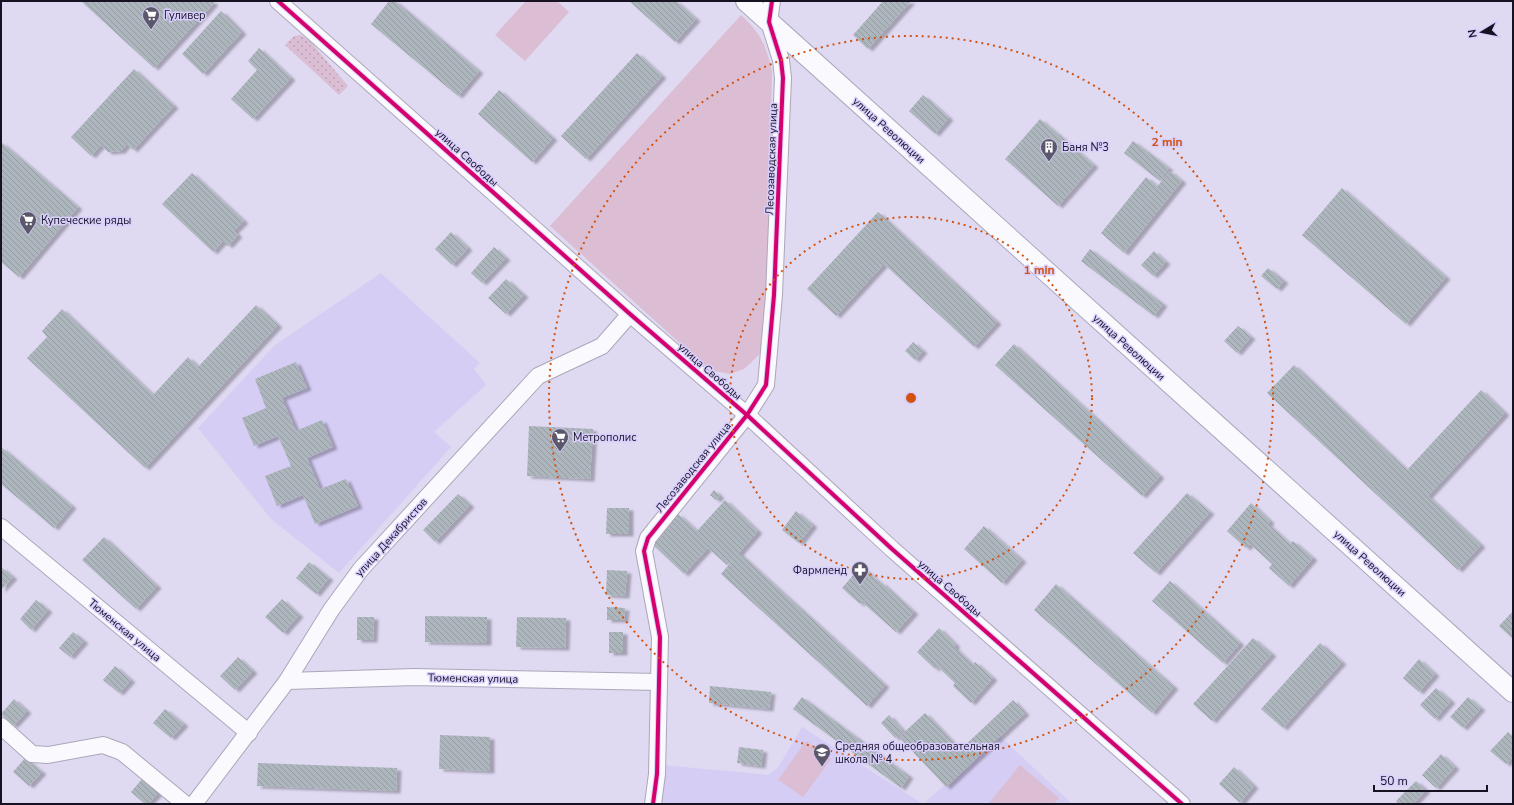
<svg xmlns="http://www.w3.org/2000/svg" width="1514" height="805" font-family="'Nunito Sans',sans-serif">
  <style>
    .built { fill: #d5cdf4 }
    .grass { fill: url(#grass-dots) }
    .green { fill: #dbbed3 }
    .building { fill: url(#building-back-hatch); filter: url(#shadow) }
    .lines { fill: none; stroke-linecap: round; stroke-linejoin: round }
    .minor-casing { stroke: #aba7ba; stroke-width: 18 }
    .major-casing { stroke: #aba7ba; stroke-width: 22 }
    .minor { stroke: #faf9fd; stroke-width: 16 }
    .major { stroke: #faf9fd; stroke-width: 20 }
    .cycleway-casing { stroke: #d9cffd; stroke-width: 6 }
    .cycleway { stroke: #d6006c; stroke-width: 4 }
    .ring { fill: none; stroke: #d3520e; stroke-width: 2; stroke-dasharray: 2 4 }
    .labels { text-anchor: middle; stroke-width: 3; stroke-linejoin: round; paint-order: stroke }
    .poi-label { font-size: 11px; fill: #161222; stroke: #d9cffd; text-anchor: start }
    .street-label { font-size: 11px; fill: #161222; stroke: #d9cffd }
    .centre { fill: #d3520e; stroke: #d9cffd; stroke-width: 2 }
    .ring-label { font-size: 12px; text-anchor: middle; font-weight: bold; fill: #d3520e; stroke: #d9cffd; stroke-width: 3; stroke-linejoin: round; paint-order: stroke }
  </style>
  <defs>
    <pattern id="grass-dots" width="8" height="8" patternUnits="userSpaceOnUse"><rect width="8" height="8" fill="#dbbed3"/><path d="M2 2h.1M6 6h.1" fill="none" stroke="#bba2b5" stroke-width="1.8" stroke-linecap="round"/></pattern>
    <pattern id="building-back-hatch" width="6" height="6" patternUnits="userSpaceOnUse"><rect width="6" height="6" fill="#adb6bd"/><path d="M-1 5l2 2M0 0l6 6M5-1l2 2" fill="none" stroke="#949ba2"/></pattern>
    <filter id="shadow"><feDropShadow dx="4.5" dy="2.5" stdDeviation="1" flood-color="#0004"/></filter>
  </defs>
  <rect width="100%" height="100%" fill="#dfdaf2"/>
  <g class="built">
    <path d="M381,273L480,363L474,369L486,385L434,432L451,447L339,573L271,519L198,428L275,345Z"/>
    <path d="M802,727L923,804L1000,736L1072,804H656L663,765L768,775L778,768Z"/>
  </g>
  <path class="grass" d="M301,35L310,41L348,86L339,95L285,45L294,36Z"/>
  <g class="green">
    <path d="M526,1H557L569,12L525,61L495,35Z"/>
    <path d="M741,15C762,35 765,44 772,71L767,306L761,353L744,369L730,374L714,371L704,365L550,226Z"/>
    <path d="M806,741L831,759L803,797L778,780Z"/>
    <path d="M1020,765L1059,798L1054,804H988Z"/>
  </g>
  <g class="building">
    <path d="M81,1H212L214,3L154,68Z"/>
    <path d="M389,1H395L479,71L458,96L371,24Z"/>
    <path d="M629,1H676L696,19L675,42Z"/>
    <path d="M883,1H911L868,49L853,35Z"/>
    <path d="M221,11L242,32L203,74L182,54Z"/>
    <path d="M259,48L291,78L253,119L231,99L257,70L248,61Z"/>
    <path d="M637,53L662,76L586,159L561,136Z"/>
    <path d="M134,69L174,106L133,150L127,144L121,151L108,152L101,145L91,156L71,137Z"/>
    <path d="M499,90L553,138L532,162L478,114Z"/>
    <path d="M923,95L949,118L935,134L909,111Z"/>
    <path d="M1040,119L1094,165L1058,206L1005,159Z"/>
    <path d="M1133,141L1169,168L1160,181L1124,153Z"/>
    <path d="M1,142L78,207L19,277L1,262Z"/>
    <path d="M1170,171L1182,181L1124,253L1101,233L1146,177L1157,186L1122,229Z"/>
    <path d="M192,173L244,221L234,231L238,235L228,246L223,241L213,252L162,204Z"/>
    <path d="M1342,188L1446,277L1406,324L1302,235Z"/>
    <path d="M878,212L997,322L974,347L884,264L836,316L807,289Z"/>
    <path d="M451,232L468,248L452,265L435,249Z"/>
    <path d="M494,247L506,258L482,283L471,273Z"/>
    <path d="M1090,249L1163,304L1154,316L1081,261Z"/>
    <path d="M1154,251L1166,262L1153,276L1141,265Z"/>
    <path d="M1268,268L1284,281L1277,289L1261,276Z"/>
    <path d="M506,279L524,295L506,314L488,298Z"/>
    <path d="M256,305L278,325L145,468L27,358L47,337L42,331L62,309L153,395L188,357L198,367Z"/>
    <path d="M1238,326L1251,337L1237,353L1224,341Z"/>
    <path d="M913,342L923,351L915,360L905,351Z"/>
    <path d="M1014,344L1160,476L1142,496L995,365Z"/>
    <path d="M296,362L307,388L282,398L296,431L322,420L333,447L307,458L320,489L346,479L358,506L315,524L303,495L277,506L265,476L291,466L278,436L254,446L242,418L266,408L255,379Z"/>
    <path d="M1294,365L1407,470L1481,390L1505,413L1428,496L1481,545L1458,570L1267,393Z"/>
    <path d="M529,426L593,429L590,479L527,476Z"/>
    <path d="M1,447L72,506L54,528L1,484Z"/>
    <path d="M714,490L720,496L716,500L710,495Z"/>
    <path d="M1187,493L1210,512L1156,573L1133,553Z"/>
    <path d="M458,494L470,505L435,542L423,530Z"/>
    <path d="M725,500L758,531L739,553L885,685L867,706L721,574L736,556L727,565L708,548L684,574L651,543L678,514L697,531Z"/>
    <path d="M1251,503L1270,521L1268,524L1290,544L1293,541L1313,558L1289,586L1269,568L1272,564L1250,544L1246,548L1227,531Z"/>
    <path d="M607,508H629V534H606Z"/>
    <path d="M796,511L813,525L799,543L782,530Z"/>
    <path d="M984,526L1022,560L1002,583L964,549Z"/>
    <path d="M104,537L157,586L136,609L82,560Z"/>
    <path d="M309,562L329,578L316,594L296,578Z"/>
    <path d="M861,566L879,582L860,604L842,588Z"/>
    <path d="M1,567L13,577L1,590Z"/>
    <path d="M607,570L627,571L625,596L606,595Z"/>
    <path d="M1170,581L1240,643L1223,663L1152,601Z"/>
    <path d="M881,582L914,612L896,632L863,603Z"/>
    <path d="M1056,584L1174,687L1152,713L1034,610Z"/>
    <path d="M282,599L299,615L283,633L265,617Z"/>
    <path d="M36,600L48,610L31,630L20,619Z"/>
    <path d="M607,607L625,608L624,620H607Z"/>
    <path d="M1513,611V639L1499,626Z"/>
    <path d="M425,616L487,617V643L425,642Z"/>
    <path d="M357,617H374L373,640H357Z"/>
    <path d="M517,617L566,618L565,648L516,647Z"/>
    <path d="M939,628L956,645L954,647L973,665L975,662L993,678L971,703L953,686L955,683L937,666L935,669L917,652Z"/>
    <path d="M73,632L84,641L70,657L59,648Z"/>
    <rect x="609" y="632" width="14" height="21"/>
    <path d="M1253,638L1272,654L1212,721L1193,704Z"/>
    <path d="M1320,643L1342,662L1283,728L1261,709Z"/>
    <path d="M238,657L253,671L235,690L220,676Z"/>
    <path d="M1419,659L1435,674L1419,692L1403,678Z"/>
    <path d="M115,666L131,680L119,693L103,680Z"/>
    <path d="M710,686L771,692L769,709L709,703Z"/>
    <path d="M1436,688L1451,701L1435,719L1420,705Z"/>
    <path d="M802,697L909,776L901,788L793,709Z"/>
    <path d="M1468,697L1481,708L1463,728L1450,717Z"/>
    <path d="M14,699L27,711L13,726L1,714Z"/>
    <path d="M1013,700L1025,713L946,787L899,737L925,713L960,750Z"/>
    <path d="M165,709L184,724L171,738L153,723Z"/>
    <path d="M889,715L903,731L895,738L881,723Z"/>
    <path d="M1508,732L1513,737V757L1506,764L1490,751Z"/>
    <path d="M440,735L490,737V771L439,769Z"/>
    <path d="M739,747L763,750L761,766L737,763Z"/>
    <path d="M1441,754L1455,767L1436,788L1422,775Z"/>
    <path d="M25,758L42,772L29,786L13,772Z"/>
    <path d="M258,763L397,768L396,791L257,786Z"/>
    <path d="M1234,767L1254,786L1240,803L1219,784Z"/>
    <path d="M142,779L158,793L148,804H145L131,792Z"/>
    <path d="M1416,781L1426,790L1413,804H1398L1396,801Z"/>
  </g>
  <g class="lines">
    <g class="minor-casing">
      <g id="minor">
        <path d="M278,1L630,314L747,415L892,549L1182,804"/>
        <path d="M1,527L249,733"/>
        <path d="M287,681L414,677L659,682"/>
        <path d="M1,726L32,754L48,755L103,745L122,752L185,804"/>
        <path d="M194,804L287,681L331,610L361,569L538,376L602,346L630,314"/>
        <path d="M653,804L657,774L660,637L644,551L648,538L747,415L766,385L774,295L783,78L781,60L769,22L772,1"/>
      </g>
    </g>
    <g class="major-casing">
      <path id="major" d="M746,1L1513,692"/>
    </g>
    <use href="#minor" class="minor"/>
    <use href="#major" class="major"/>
    <g class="cycleway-casing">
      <g id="cycleway">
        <path d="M278,1L630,314L747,415L892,549L1182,804"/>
        <path d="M653,804L657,774L660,637L644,551L648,538L747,415L766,385L774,295L783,78L781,60L769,22L772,1"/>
      </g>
    </g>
    <use href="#cycleway" class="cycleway"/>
  </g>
  <g class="ring">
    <circle cx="911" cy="398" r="181"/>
    <circle cx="911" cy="398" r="362"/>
  </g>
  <defs>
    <g id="supermarket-pin" transform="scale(0.9)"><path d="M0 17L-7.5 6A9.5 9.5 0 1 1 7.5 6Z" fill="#5c586b" stroke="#d9cffd"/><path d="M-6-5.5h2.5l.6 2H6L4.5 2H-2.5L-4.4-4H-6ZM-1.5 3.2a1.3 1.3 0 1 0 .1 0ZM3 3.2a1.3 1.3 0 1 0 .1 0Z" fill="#fff"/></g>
    <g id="building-pin" transform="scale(0.9)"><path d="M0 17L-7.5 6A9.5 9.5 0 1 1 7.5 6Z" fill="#5c586b" stroke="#d9cffd"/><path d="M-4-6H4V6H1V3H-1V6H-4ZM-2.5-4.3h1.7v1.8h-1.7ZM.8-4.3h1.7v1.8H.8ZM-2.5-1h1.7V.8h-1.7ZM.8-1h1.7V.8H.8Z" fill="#fff"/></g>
    <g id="pharmacy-pin" transform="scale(0.9)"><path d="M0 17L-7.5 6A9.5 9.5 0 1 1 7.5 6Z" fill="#5c586b" stroke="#d9cffd"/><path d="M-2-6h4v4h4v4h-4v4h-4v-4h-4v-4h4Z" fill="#fff"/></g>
    <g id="school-pin" transform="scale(0.9)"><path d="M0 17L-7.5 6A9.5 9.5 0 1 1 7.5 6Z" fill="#5c586b" stroke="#d9cffd"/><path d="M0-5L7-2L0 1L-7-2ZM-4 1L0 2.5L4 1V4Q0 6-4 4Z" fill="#fff"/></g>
  </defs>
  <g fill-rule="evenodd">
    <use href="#supermarket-pin" x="151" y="15"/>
    <use href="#building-pin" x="1049" y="147"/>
    <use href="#supermarket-pin" x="28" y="220"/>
    <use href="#supermarket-pin" x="560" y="437"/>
    <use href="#pharmacy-pin" x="860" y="570"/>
    <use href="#school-pin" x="822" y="752"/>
  </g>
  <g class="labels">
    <g class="poi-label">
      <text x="164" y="19">Гуливер</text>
      <text x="1062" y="151">Баня №3</text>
      <text x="41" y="224">Купеческие ряды</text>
      <text x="573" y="441">Метрополис</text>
      <text x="847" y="574" text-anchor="end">Фармленд</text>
      <text x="835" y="750">Средняя общеобразовательная<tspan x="835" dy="13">школа № 4</tspan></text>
    </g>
    <g class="street-label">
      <text transform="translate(889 130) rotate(42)" y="4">улица Революции</text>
      <text transform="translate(467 157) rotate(42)" y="4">улица Свободы</text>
      <text transform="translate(771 159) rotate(-88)" y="4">Лесозаводская улица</text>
      <text transform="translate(1129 347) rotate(42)" y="4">улица Революции</text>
      <text transform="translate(710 371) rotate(41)" y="4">улица Свободы</text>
      <text transform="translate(693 467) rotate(-51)" y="4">Лесозаводская улица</text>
      <text transform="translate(391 537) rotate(-48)" y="4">улица Декабристов</text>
      <text transform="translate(1370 563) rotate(42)" y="4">улица Революции</text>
      <text transform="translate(950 588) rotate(41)" y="4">улица Свободы</text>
      <text transform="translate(125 630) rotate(40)" y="4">Тюменская улица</text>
      <text transform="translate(473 678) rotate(1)" y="4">Тюменская улица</text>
    </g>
  </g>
  <circle cx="911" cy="398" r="6" class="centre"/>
  <g class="ring-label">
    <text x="1167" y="146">2 min</text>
    <text x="1039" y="274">1 min</text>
  </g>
  <rect width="1514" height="805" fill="none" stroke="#161222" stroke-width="4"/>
  <g transform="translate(1482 32) rotate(260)" stroke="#d9cffd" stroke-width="3" paint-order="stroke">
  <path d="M0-3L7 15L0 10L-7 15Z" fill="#161222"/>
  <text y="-6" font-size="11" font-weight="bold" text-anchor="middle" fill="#161222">N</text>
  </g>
  <path d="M1374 785v6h113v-6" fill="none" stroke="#161222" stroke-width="2"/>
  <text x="1380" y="785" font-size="12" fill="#161222" stroke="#d9cffd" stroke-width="3" paint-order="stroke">50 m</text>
</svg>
